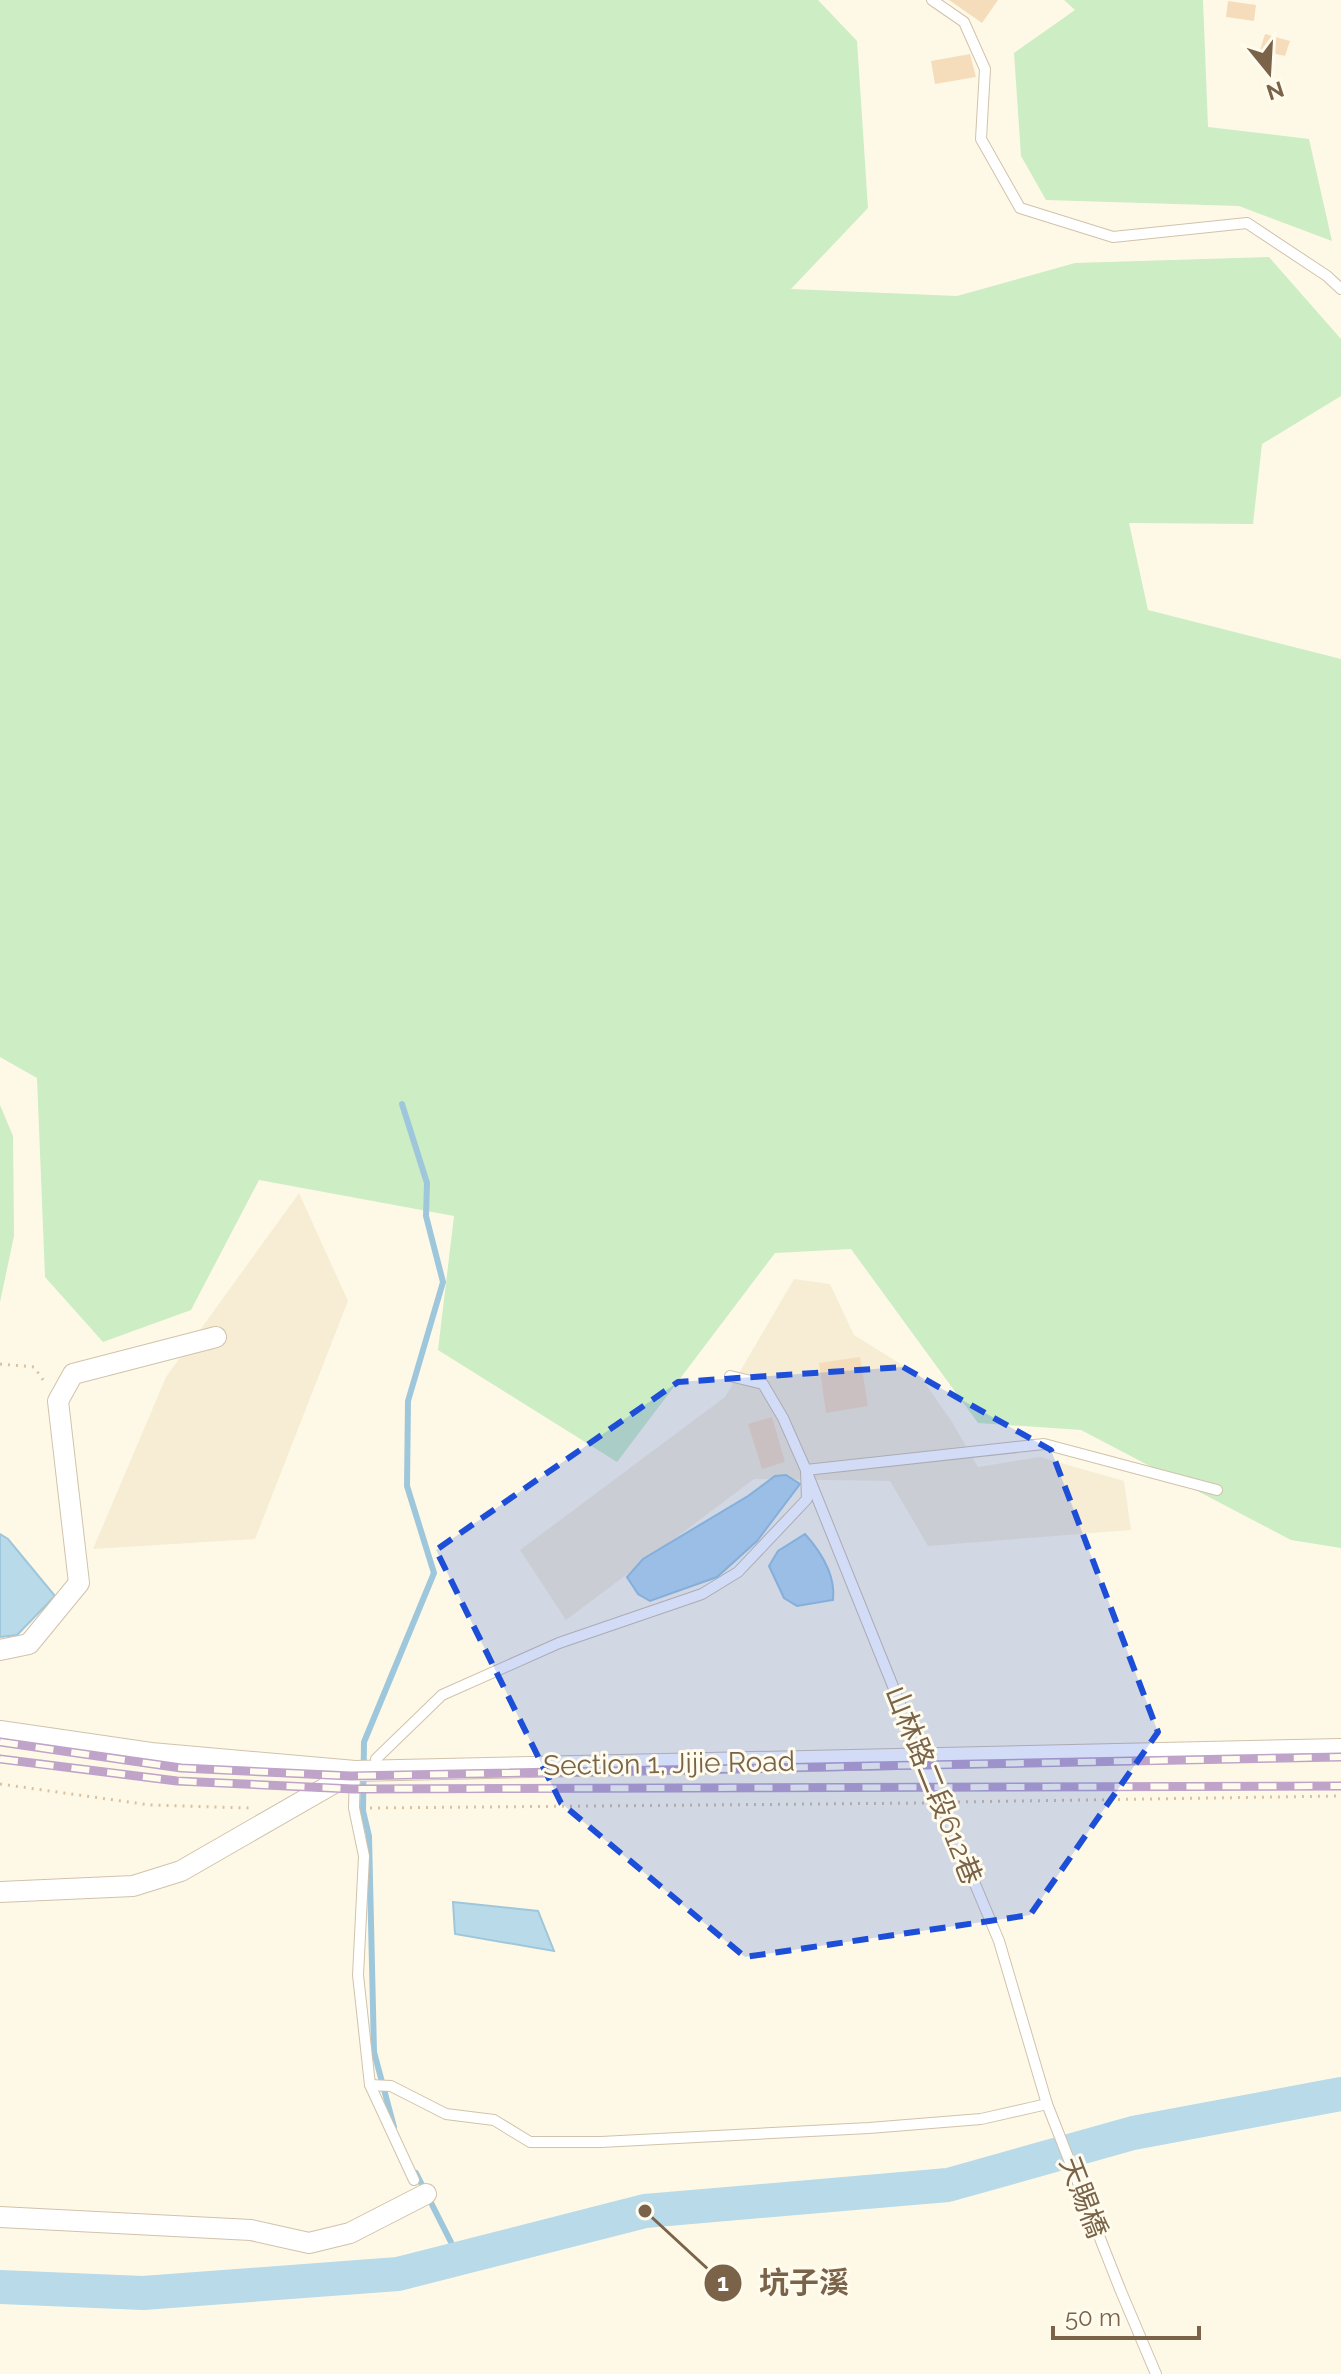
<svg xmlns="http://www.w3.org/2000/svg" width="1341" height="2374" font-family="Raleway,'Noto Sans TC',sans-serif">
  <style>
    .residential { fill: #f6edd4 }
    .green { fill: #cdedc4 }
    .water { fill: #b9dae9; stroke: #9fc7dc; stroke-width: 2 }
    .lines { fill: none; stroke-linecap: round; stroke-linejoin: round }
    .stream { stroke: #9fc7dc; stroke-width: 6 }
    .river { stroke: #b9dae9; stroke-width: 34 }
    .building { fill: #f5ddbc }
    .lane-casing { stroke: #d1c2ab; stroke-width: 12 }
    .street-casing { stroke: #d1c2ab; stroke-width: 22 }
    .path { stroke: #dbc19f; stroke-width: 3; stroke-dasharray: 2 6; stroke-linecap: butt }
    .lane { stroke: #fff; stroke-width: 10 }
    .street { stroke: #fff; stroke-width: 20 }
    .rail-casing { stroke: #bfa3c9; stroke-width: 9 }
    .rail { stroke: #fffcee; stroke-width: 6; stroke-dasharray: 18; stroke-linecap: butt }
    .marked { fill: #1d4ed8; fill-opacity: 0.2; stroke: #1d4ed8; stroke-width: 6; stroke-dasharray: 16 10; stroke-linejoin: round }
    .labels { text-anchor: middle; stroke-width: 6; stroke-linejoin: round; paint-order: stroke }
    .street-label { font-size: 28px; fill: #7a6349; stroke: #fffcee }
    .leader { fill: none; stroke: #7a6349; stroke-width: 3 }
    .callout-dot { fill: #7a6349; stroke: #fffcee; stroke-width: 3 }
    .mark-label { font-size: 24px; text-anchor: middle; font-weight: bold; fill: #fff }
    .callout-label { font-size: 30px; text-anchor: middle; font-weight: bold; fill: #7a6349; stroke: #fffcee; stroke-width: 6; stroke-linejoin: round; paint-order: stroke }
  </style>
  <rect width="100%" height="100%" fill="#fef9e7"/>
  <g class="residential">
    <path d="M299,1193L348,1301L255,1539L93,1549L166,1377Z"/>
    <path d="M794,1279L830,1284L854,1335L920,1376L952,1422L978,1467L1040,1457L1124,1481L1131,1530L928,1546L890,1481L754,1479L566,1620L520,1550L725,1397Z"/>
  </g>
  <g class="green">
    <path d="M0,0H818L857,41L868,208L791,289L957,296L1075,263L1269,257L1341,339V396L1262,444L1253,524L1129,523L1148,610L1341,659V1548L1291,1540L1081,1430L978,1423L851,1249L775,1253L617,1462L438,1350L454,1216L259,1180L191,1310L103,1342L45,1277L37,1078L0,1057Z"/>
    <path d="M1064,0H1203L1208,127L1309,139L1332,241L1239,206L1046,200L1021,156L1014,53L1075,10Z"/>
    <path d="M0,1105L13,1136L14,1236L0,1302Z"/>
  </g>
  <g class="water">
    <path d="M786,1475L800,1484L757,1541L717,1577L650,1601L638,1594L627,1577L643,1559L748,1496L775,1476Z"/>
    <path d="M0,1534L8,1539L55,1596L17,1635L0,1637Z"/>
    <path d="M805,1534C821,1552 836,1575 833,1600L797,1606L784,1598L769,1566L778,1551Z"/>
    <path d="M453,1902L538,1911L554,1951L455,1934Z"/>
  </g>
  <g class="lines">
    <g class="stream">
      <path d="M394,2127L374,2052L369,1836L363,1811L364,1742L434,1573L407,1486L408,1401L443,1282L426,1216L427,1183L402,1104"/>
      <path d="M416,2173L459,2258"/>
    </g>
    <path class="river" d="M0,2287L143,2293L398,2274L645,2211L948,2185L1133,2133L1341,2094"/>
  </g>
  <g class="building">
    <path d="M949,0H998L982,23Z"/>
    <path d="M1228,1L1256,5L1254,21L1226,17Z"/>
    <path d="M1265,34L1290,41L1285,56L1260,50Z"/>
    <path d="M970,54L976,77L935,84L931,61Z"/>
    <path d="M860,1357L868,1406L826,1413L819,1363Z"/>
    <path d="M772,1417L785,1462L762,1469L748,1424Z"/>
  </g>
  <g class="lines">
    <g class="lane-casing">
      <g id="lane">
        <path d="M932,0L964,22L985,69L981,139L1020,208L1113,237L1247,223L1327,276L1341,289"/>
        <path d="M730,1376L763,1384L783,1418L806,1470L919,1751L999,1941L1047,2104L1120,2289L1156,2374"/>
        <path d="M376,1759L442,1695L559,1643L702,1594L738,1572L807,1499L806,1470L1044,1444L1217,1490"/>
        <path d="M355,1771L354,1808L364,1856L358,1975L370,2085L414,2180"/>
        <path d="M370,2085L391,2086L446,2114L494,2120L530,2142H601L869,2128L981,2119L1047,2104"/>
      </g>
    </g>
    <g class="street-casing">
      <g id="street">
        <path d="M0,1650L29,1644L79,1583L58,1401L73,1374L216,1337"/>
        <path d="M0,1731L151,1753L355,1771L1341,1749"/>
        <path d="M0,1892L133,1886L181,1871L355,1771"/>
        <path d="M0,2217L251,2230L309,2243L350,2233L426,2194"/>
      </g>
    </g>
    <g class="path">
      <path d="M0,1364L34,1367L46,1384"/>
      <path d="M0,1784L150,1805L251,1808"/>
      <path d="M958,1802L1341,1796"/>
      <path d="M370,1808L927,1803"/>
    </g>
    <use href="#lane" class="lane"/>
    <use href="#street" class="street"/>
    <g class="rail-casing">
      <g id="rail">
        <path d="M0,1742L181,1768L351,1776L1341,1757"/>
        <path d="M0,1759L177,1781L353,1789L1341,1786"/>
      </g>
    </g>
    <use href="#rail" class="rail"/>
  </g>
  <path class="marked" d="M903,1367L1051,1450L1158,1732L1030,1915L745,1957L561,1803L436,1550L678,1382Z"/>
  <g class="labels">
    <g class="street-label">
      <text transform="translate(669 1763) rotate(-1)" y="10">Section 1, Jijie Road</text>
      <text transform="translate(934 1785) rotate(68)" y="10">山林路二段612巷</text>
      <text transform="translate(1084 2197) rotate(69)" y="10">天賜橋</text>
    </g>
  </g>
  <path class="leader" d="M645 2211L723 2283"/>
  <g class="callout-dot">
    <circle cx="645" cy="2211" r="8"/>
    <circle cx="723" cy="2283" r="20"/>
  </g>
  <g class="mark-label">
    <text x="723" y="2291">1</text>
  </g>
  <g class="callout-label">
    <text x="804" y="2293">坑子溪</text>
  </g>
  <g transform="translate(1269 72) rotate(162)" stroke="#fffcee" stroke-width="6" paint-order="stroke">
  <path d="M0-6L14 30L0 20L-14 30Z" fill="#7a6349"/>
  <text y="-12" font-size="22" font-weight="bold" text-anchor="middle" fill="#7a6349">N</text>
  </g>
  <path d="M1053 2326v12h146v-12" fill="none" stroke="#7a6349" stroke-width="4"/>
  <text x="1065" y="2326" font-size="24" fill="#7a6349" stroke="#fffcee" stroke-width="6" paint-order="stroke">50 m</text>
</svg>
